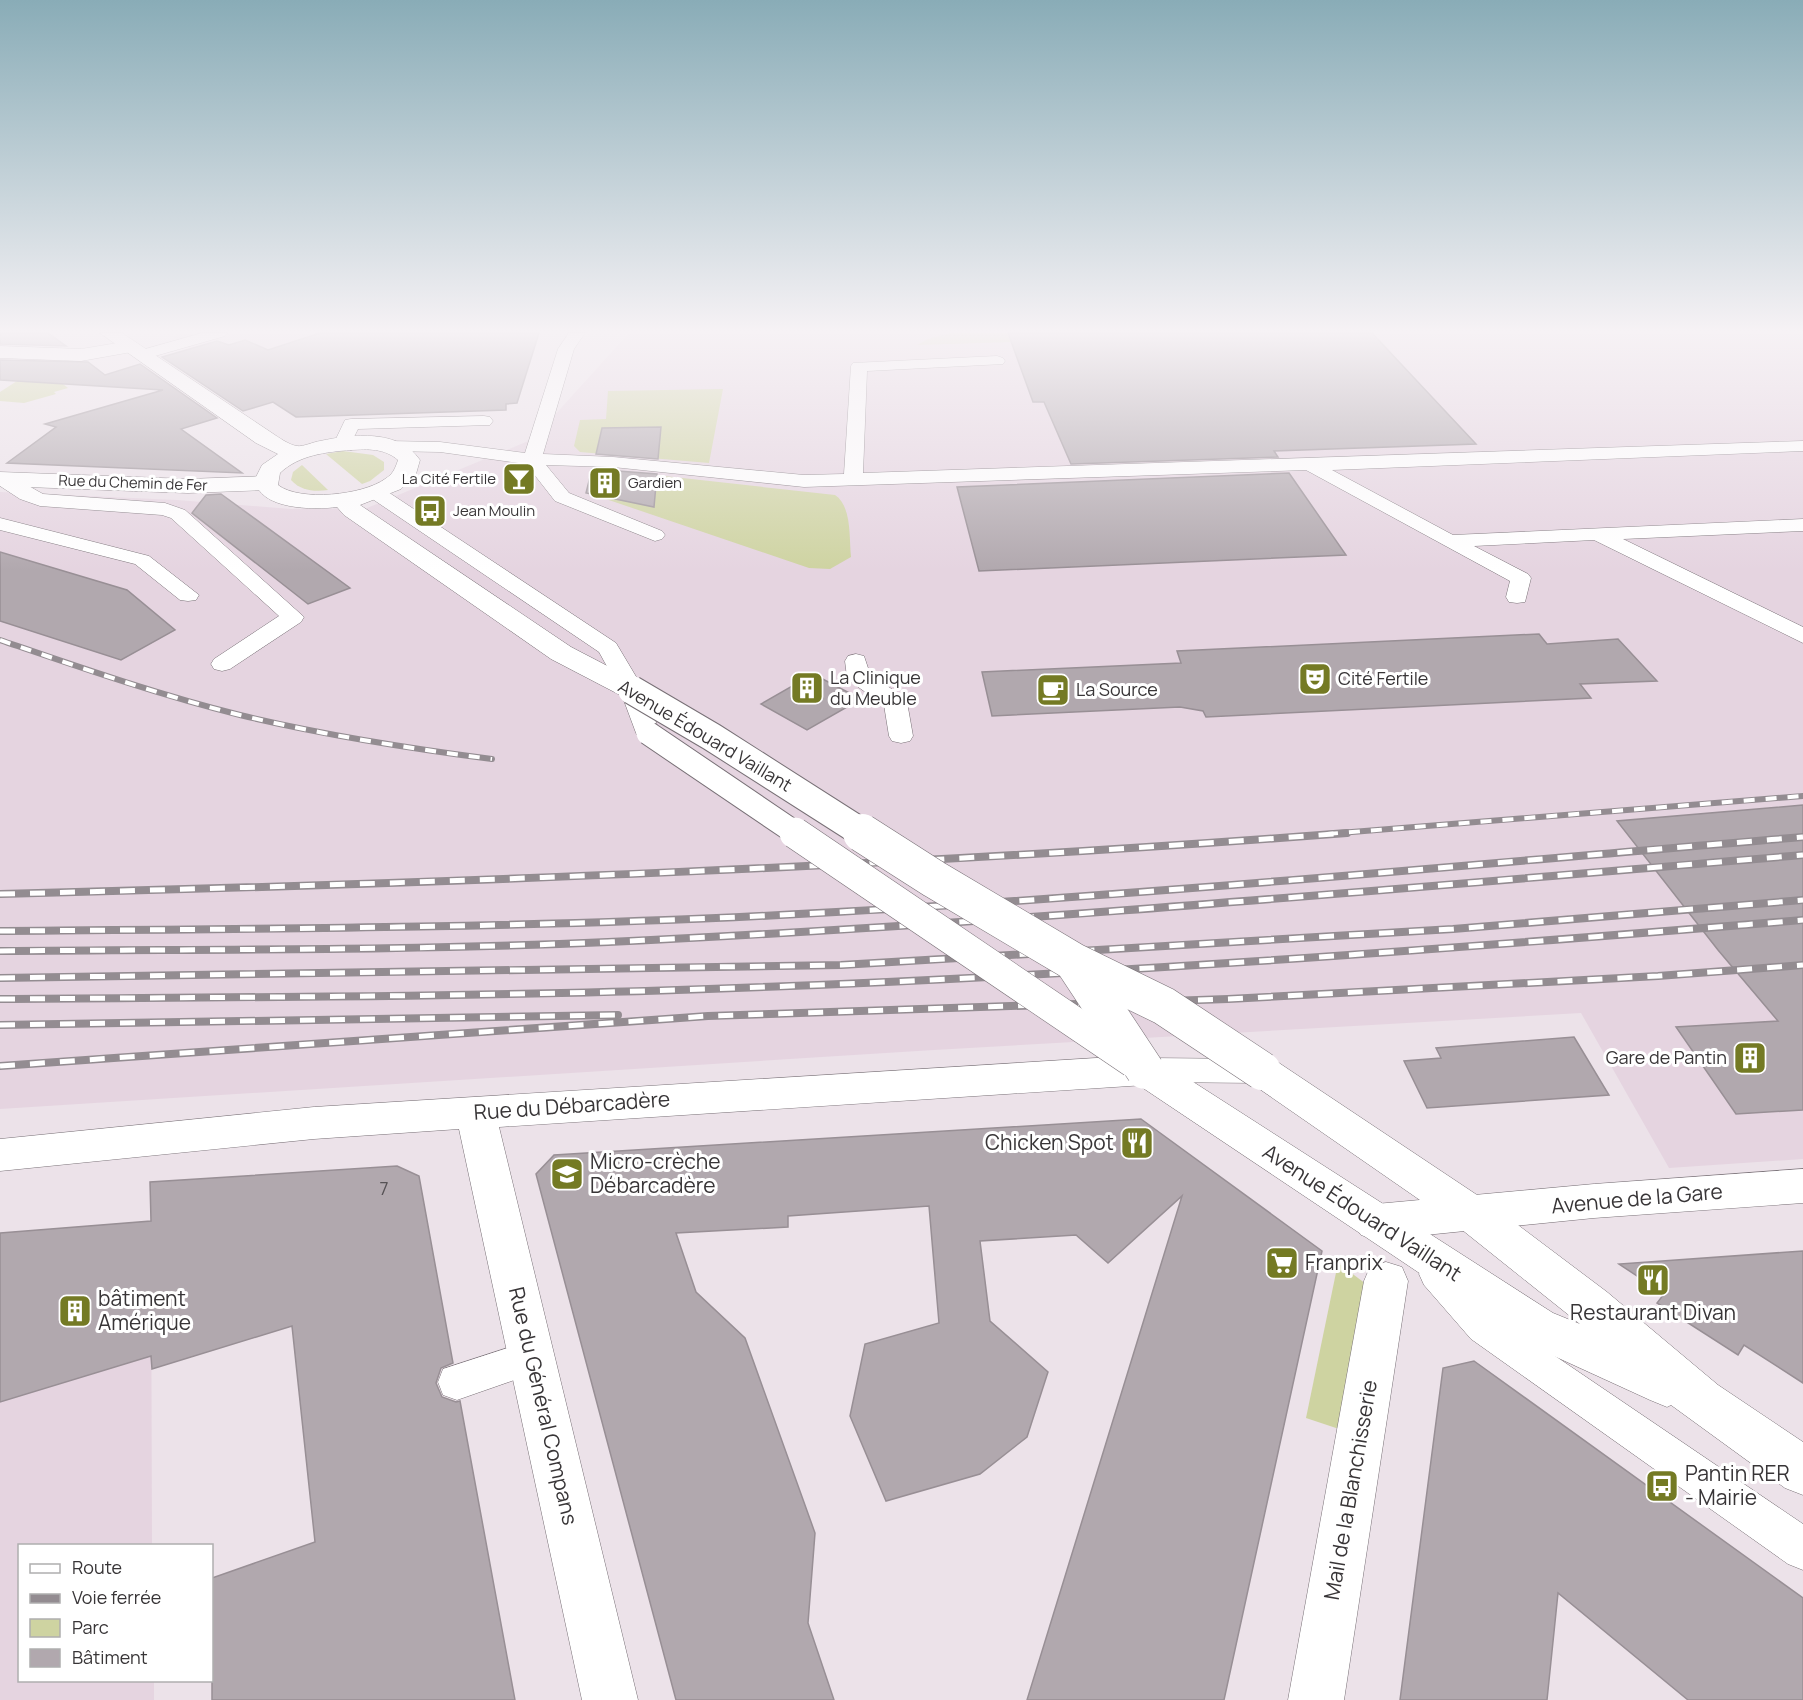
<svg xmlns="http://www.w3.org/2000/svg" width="1803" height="1700" font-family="Manrope,sans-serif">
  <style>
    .built { fill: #e5d4e0 }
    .green { fill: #ced3a1 }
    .building { fill: #b1a8ae; stroke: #988f95; stroke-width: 1.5 }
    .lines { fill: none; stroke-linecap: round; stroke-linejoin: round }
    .service-casing { stroke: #787076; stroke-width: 1 }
    .pedestrian-casing { stroke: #787076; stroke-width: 1 }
    .minor-casing { stroke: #787076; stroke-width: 1 }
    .secondary-casing { stroke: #787076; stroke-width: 1 }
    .service { fill: #fff; fill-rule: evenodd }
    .pedestrian { fill: #fff; fill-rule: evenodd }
    .minor { fill: #fff; fill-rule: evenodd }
    .secondary { fill: #fff; fill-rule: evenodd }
    .rail-far1-casing { stroke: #938c91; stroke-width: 6 }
    .rail-casing { stroke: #938c91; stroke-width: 8 }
    .rail-far1 { stroke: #fff; stroke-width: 4; stroke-dasharray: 11; stroke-linecap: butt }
    .rail { stroke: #fff; stroke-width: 5; stroke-dasharray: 15; stroke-linecap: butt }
    .service-bridge-far1-casing { stroke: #787076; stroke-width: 25; stroke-linecap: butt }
    .service-bridge-casing { stroke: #787076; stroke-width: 32; stroke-linecap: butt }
    .secondary-bridge-far1-casing { stroke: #787076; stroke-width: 30; stroke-linecap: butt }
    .secondary-bridge-casing { stroke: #787076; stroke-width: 39; stroke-linecap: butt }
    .service-bridge-far1 { stroke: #fff; stroke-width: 23 }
    .service-bridge { stroke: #fff; stroke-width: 31 }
    .secondary-bridge-far1 { stroke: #fff; stroke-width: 28 }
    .secondary-bridge { stroke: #fff; stroke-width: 38 }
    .labels { text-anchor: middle; stroke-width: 6; stroke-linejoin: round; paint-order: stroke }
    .far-poi-label { font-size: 15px; fill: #383537; stroke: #fff; text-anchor: start }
    .far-street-label { font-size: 15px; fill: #383537; stroke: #fff }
    .poi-label { font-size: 18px; fill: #383537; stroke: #fff; text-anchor: start }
    .street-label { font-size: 18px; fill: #383537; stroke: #fff }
    .near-number-label { font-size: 18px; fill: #565255 }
    .near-street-label { font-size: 21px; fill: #383537; stroke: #fff }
    .near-poi-label { font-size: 21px; fill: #383537; stroke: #fff; text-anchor: start }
  </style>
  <rect width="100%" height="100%" fill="#ece2e9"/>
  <g class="built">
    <path d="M186,333H321L268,350L245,340H217L190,349L173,337Z"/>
    <path d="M629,333H1803V1159L1669,1168L1581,1013L934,1050L0,1109V492L177,500L291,509L367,508L533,439Z"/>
    <path d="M151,1221L152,1545L20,1546V1680L154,1681V1700H0V1233Z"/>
  </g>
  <g class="green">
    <path d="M950,333H1015L1014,342L917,345L928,339Z"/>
    <path d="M17,381L63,384L68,388L54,392L56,394L24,403L0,401V392Z"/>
    <path d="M723,389L709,463L580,452L574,446L580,420L606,419L608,391Z"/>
    <path d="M343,451L373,455L384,462V470L370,481L362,484L326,454Z"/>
    <path d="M302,465L328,490C315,492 301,491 291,480L293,472Z"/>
    <path d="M655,475L835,495C852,506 849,538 851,557L830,569L809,568L597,496L618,483Z"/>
    <path d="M1338,1263L1366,1284L1339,1429L1306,1418Z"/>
  </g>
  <g class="building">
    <path d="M0,333H48L66,346L0,344Z"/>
    <path d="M320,333H539L517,403L506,404V410L296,417L273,402L243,411L162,357L217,341L229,345L245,340L268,350Z"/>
    <path d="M1008,333H1372L1476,444L1274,451L1278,457L1071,464L1044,402H1033Z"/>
    <path d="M0,360L88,362L105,375L140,364L217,418L181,429L242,473L7,463L56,427L45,424L163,390L0,380Z"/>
    <path d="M661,427L658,459L596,454L602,428Z"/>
    <path d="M592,469L657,474L654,507L586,493Z"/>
    <path d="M1289,473L1346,555L979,571L957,487Z"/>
    <path d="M221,494L350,588L308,604L192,513L206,495Z"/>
    <path d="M0,552L127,590L175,630L121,660L0,621Z"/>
    <path d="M1539,634L1547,644L1618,639L1657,681L1580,684L1591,698L1206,717L1203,711L1180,707L992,716L982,672L1181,663L1177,651Z"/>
    <path d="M813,674L861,699L807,730L761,704Z"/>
    <path d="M1803,805V1110L1736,1114L1676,1027L1778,1021L1718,950L1617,821Z"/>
    <path d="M1574,1037L1609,1095L1427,1108L1404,1061L1441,1058L1436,1048Z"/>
    <path d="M1141,1119L1322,1251L1224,1700H1027L1182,1196L1108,1263L1076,1235L980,1241L990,1321L1048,1372L1027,1437L980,1474L886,1501L850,1416L865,1344L939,1323L929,1206L788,1216V1227L676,1233L696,1292L745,1338L815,1533L808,1623L834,1700H676L536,1174L554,1155Z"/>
    <path d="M397,1166L419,1176L453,1363L441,1368L436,1383L442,1397L456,1402L460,1401L515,1700H212V1578L315,1542L292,1326L152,1369L151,1356L0,1402V1233L151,1221L150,1182Z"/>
    <path d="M1803,1251V1383L1744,1345L1738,1355L1657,1303L1664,1294L1619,1264Z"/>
    <path d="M1474,1361L1803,1598V1700H1688L1558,1593L1547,1700H1400L1443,1368Z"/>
  </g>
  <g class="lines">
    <g class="service-casing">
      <g id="service">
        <path d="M202,333H228L225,336L141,360L133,355L135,352Z"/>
        <path d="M569,333H585L574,349L543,454L613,457L804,475L844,474L851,366L853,363L997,356L1003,358L1005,361L1003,364L867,371L863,473L1803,441V451L1332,470L1453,535L1803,519V531L1623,539L1803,627V643L1594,540L1474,546L1528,574L1531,578L1525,602L1517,603L1509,602L1506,597L1510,581L1306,470L804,487L613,467L546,465L569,493L662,531L665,535L662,539L655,541L555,501L526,464L440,452L388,451L382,450L379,446L382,442L388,441L440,442L525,453L558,349Z"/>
        <path d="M484,416L490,417L493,421L490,425L358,429L349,447H337L334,443L345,420L351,419Z"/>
        <path d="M0,474L9,475L43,494L165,503L185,510L304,617L301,622L230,669L222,671L214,669L211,664L214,659L279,616L171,518L162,515L40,506L20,499L0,486Z"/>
        <path d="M375,486L382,488L616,643L644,690L660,733L657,738L648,740L639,738L636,733L620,690L599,652L368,496L366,492L368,488Z"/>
        <path d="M0,518L149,556L199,595L196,600L188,601L180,600L135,564L0,530Z"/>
        <path d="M856,654L864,656L870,674L903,697L907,702L913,736L910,741L901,743L892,741L889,736L884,705L851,682L847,677L845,661L848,656Z"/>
        <path d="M1145,1058L1262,1059L1273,1063L1278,1071L1273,1079L1262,1083L1145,1082L1134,1078L1129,1070L1134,1062Z"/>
        <path d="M1437,1258L1450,1263L1497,1315L1530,1339L1803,1524V1570L1788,1564L1471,1339L1424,1285L1419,1274L1424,1263Z"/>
        <path d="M532,1340L546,1345L551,1357L546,1369L457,1400L443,1395L438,1382L443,1369Z"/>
      </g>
    </g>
    <g class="pedestrian-casing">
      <path id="pedestrian" d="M1386,1262L1402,1267L1408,1281L1344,1700H1288L1364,1281L1370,1267Z"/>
    </g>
    <g class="minor-casing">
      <g id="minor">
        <path d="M130,341L137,343L140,347L137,351L81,361L0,358V346L81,349Z"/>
        <path d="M0,472L188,479L266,476L274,478L277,483L274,488L266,490L188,493L0,486Z"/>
        <path d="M1145,1055L1159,1060L1165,1070L1159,1080L1145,1085L499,1127L638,1700H582L459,1129L314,1139L0,1171V1139L314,1107Z"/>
        <path d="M1803,1169V1203L1594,1218L1376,1240L1361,1235L1354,1222L1361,1209L1376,1204L1594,1184Z"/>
      </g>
    </g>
    <g class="secondary-casing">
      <g id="secondary">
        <path d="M100,333H122L272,433C278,437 289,445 297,446C303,447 313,442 320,441C353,434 399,429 420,460L416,474L401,489L360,505L571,647L642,684L646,690L642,696L632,699L622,696L551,659L344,515L337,507C314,510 258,510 255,479L262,465L278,454L256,443ZM351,450C368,449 384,448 398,460C395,469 393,474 385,479C363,495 300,502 278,485L280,473C299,455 326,452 351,450Z"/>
        <path d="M1145,1055L1159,1060L1553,1313L1580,1324L1456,1225L1248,1081L1242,1071L1248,1061L1262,1056L1276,1061L1486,1201L1607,1292L1718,1385L1803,1442V1495L1785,1488L1671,1405L1667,1407L1650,1400L1521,1341L1131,1080L1125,1070L1131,1060Z"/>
      </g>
    </g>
    <use href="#service" class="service"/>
    <use href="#pedestrian" class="pedestrian"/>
    <use href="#minor" class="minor"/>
    <use href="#secondary" class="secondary"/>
    <g class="rail-far1-casing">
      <g id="rail-far1">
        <path d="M0,640C79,667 159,695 240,715C323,735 407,748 492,759"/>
        <path d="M1327,834L1803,796"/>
      </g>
    </g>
    <g class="rail-casing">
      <g id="rail">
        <path d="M0,894C449,883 898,867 1347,833"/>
        <path d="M0,931C260,929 520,928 780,915C1122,898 1462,865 1803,837"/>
        <path d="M0,951C203,949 406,951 608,942C1007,924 1405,888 1803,855"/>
        <path d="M0,978L841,965L1453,929L1803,900"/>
        <path d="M0,999C236,997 472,997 708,989C1073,977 1438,950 1803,920"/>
        <path d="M0,1025L618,1015"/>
        <path d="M0,1066L708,1016L1228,999L1658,976L1803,965"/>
      </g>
    </g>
    <use href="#rail-far1" class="rail-far1"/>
    <use href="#rail" class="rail"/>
    <g class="service-bridge-far1-casing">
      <path id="service-bridge-far1" d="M648,733L797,834"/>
    </g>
    <g class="service-bridge-casing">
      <path id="service-bridge" d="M795,833L1133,1062"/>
    </g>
    <g class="secondary-bridge-far1-casing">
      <path id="secondary-bridge-far1" d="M632,690L712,737L864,834"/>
    </g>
    <g class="secondary-bridge-casing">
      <g id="secondary-bridge">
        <path d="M862,833L934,879L1074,962L1164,1006L1262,1071"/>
        <path d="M1075,964L1145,1070"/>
      </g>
    </g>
    <use href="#service-bridge-far1" class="service-bridge-far1"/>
    <use href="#service-bridge" class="service-bridge"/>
    <use href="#secondary-bridge-far1" class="secondary-bridge-far1"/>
    <use href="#secondary-bridge" class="secondary-bridge"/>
  </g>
  <linearGradient id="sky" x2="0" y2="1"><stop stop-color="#89acb7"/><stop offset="0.58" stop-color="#f6f2f5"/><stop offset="1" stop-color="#f6f2f5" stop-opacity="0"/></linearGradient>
  <rect width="1803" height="571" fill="url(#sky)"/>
  <defs>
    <g id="bar-square" transform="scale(1.725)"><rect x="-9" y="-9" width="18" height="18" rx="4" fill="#747a24" stroke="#fff"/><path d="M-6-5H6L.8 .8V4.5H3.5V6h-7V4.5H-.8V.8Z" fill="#fff"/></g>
    <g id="building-square" transform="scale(1.725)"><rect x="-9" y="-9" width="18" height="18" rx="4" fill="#747a24" stroke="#fff"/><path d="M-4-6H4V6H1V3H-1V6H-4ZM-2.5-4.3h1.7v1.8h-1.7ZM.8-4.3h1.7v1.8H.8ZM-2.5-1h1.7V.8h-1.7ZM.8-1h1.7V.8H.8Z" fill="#fff"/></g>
    <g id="bus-square" transform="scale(1.725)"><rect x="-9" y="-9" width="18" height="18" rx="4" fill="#747a24" stroke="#fff"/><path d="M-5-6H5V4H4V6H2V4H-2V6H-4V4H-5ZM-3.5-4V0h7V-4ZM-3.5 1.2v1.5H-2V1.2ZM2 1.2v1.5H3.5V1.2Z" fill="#fff"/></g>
    <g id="theatre-square" transform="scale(1.725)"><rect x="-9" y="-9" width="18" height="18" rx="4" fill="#747a24" stroke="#fff"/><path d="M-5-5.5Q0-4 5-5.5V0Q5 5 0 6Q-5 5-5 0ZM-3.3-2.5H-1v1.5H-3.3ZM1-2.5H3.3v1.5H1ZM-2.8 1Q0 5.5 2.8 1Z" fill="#fff"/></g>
    <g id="cafe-square" transform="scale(1.725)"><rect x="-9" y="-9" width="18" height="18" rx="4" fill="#747a24" stroke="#fff"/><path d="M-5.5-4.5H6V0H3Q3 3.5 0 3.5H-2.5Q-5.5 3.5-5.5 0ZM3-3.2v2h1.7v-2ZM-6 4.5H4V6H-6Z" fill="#fff"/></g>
    <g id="restaurant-square" transform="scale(1.725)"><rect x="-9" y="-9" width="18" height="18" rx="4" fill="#747a24" stroke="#fff"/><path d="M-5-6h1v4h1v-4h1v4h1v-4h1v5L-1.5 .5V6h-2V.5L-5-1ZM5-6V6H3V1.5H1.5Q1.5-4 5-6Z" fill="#fff"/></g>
    <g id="school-square" transform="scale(1.725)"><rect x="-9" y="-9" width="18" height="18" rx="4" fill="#747a24" stroke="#fff"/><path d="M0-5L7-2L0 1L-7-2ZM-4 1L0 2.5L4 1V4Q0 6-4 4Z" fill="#fff"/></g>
    <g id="supermarket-square" transform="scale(1.725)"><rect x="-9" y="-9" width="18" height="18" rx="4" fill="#747a24" stroke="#fff"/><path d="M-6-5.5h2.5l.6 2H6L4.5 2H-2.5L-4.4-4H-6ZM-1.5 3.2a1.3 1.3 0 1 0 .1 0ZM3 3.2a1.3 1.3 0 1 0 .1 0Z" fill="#fff"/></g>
  </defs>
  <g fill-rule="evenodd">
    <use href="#bar-square" x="519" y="479"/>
    <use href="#building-square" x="605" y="483"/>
    <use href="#bus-square" x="430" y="511"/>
    <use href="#theatre-square" x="1315" y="679"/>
    <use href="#building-square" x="807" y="688"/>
    <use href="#cafe-square" x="1053" y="690"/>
    <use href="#building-square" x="1750" y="1058"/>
    <use href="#restaurant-square" x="1137" y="1143"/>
    <use href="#school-square" x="567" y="1174"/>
    <use href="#supermarket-square" x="1282" y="1263"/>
    <use href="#restaurant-square" x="1653" y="1280"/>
    <use href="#building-square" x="75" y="1311"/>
    <use href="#bus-square" x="1662" y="1486"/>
  </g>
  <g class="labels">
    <g class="far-poi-label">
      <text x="496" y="484" text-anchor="end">La Cité Fertile</text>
      <text x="628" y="488">Gardien</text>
      <text x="453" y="516">Jean Moulin</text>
    </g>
    <g class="far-street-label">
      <text transform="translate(133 483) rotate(2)" y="5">Rue du Chemin de Fer</text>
    </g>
    <g class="poi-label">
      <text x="830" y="684">La Clinique<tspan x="830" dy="21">du Meuble</tspan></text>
      <text x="1338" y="685">Cité Fertile</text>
      <text x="1076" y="696">La Source</text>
      <text x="1727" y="1064" text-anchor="end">Gare de Pantin</text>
    </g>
    <g class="street-label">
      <text transform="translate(705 736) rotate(31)" y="6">Avenue Édouard Vaillant</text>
    </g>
    <g class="near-number-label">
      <text x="384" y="1195">7</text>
    </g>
    <g class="near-street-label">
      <text transform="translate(572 1106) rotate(-4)" y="7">Rue du Débarcadère</text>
      <text transform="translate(1637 1199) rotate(-5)" y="7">Avenue de la Gare</text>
      <text transform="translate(1362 1213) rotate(33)" y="7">Avenue Édouard Vaillant</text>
      <text transform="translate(543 1406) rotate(77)" y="7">Rue du Général Compans</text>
      <text transform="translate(1351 1490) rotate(-80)" y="7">Mail de la Blanchisserie</text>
    </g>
    <g class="near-poi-label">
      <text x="1114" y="1150" text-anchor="end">Chicken Spot</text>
      <text x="590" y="1169">Micro-crèche<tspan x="590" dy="24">Débarcadère</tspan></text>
      <text x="1305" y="1270">Franprix</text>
      <text x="98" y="1306">bâtiment<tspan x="98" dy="24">Amérique</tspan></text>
      <text x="1653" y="1320" text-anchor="middle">Restaurant Divan</text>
      <text x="1685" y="1481">Pantin RER<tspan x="1685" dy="24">- Mairie</tspan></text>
    </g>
  </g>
  <rect x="18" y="1544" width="195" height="138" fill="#ffffff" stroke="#afaeaf" stroke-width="1.5"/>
  <rect x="30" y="1564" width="30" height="9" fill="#ffffff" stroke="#afaeaf" stroke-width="1.5"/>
  <text x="72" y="1574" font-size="18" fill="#383537">Route</text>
  <rect x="30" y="1594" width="30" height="9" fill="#938c91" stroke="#afaeaf" stroke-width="1.5"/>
  <text x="72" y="1604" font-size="18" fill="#383537">Voie ferrée</text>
  <rect x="30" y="1619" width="30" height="18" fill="#ced3a1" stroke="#afaeaf" stroke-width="1.5"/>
  <text x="72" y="1634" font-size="18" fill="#383537">Parc</text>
  <rect x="30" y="1649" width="30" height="18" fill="#b1a8ae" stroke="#afaeaf" stroke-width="1.5"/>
  <text x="72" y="1664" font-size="18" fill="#383537">Bâtiment</text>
</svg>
